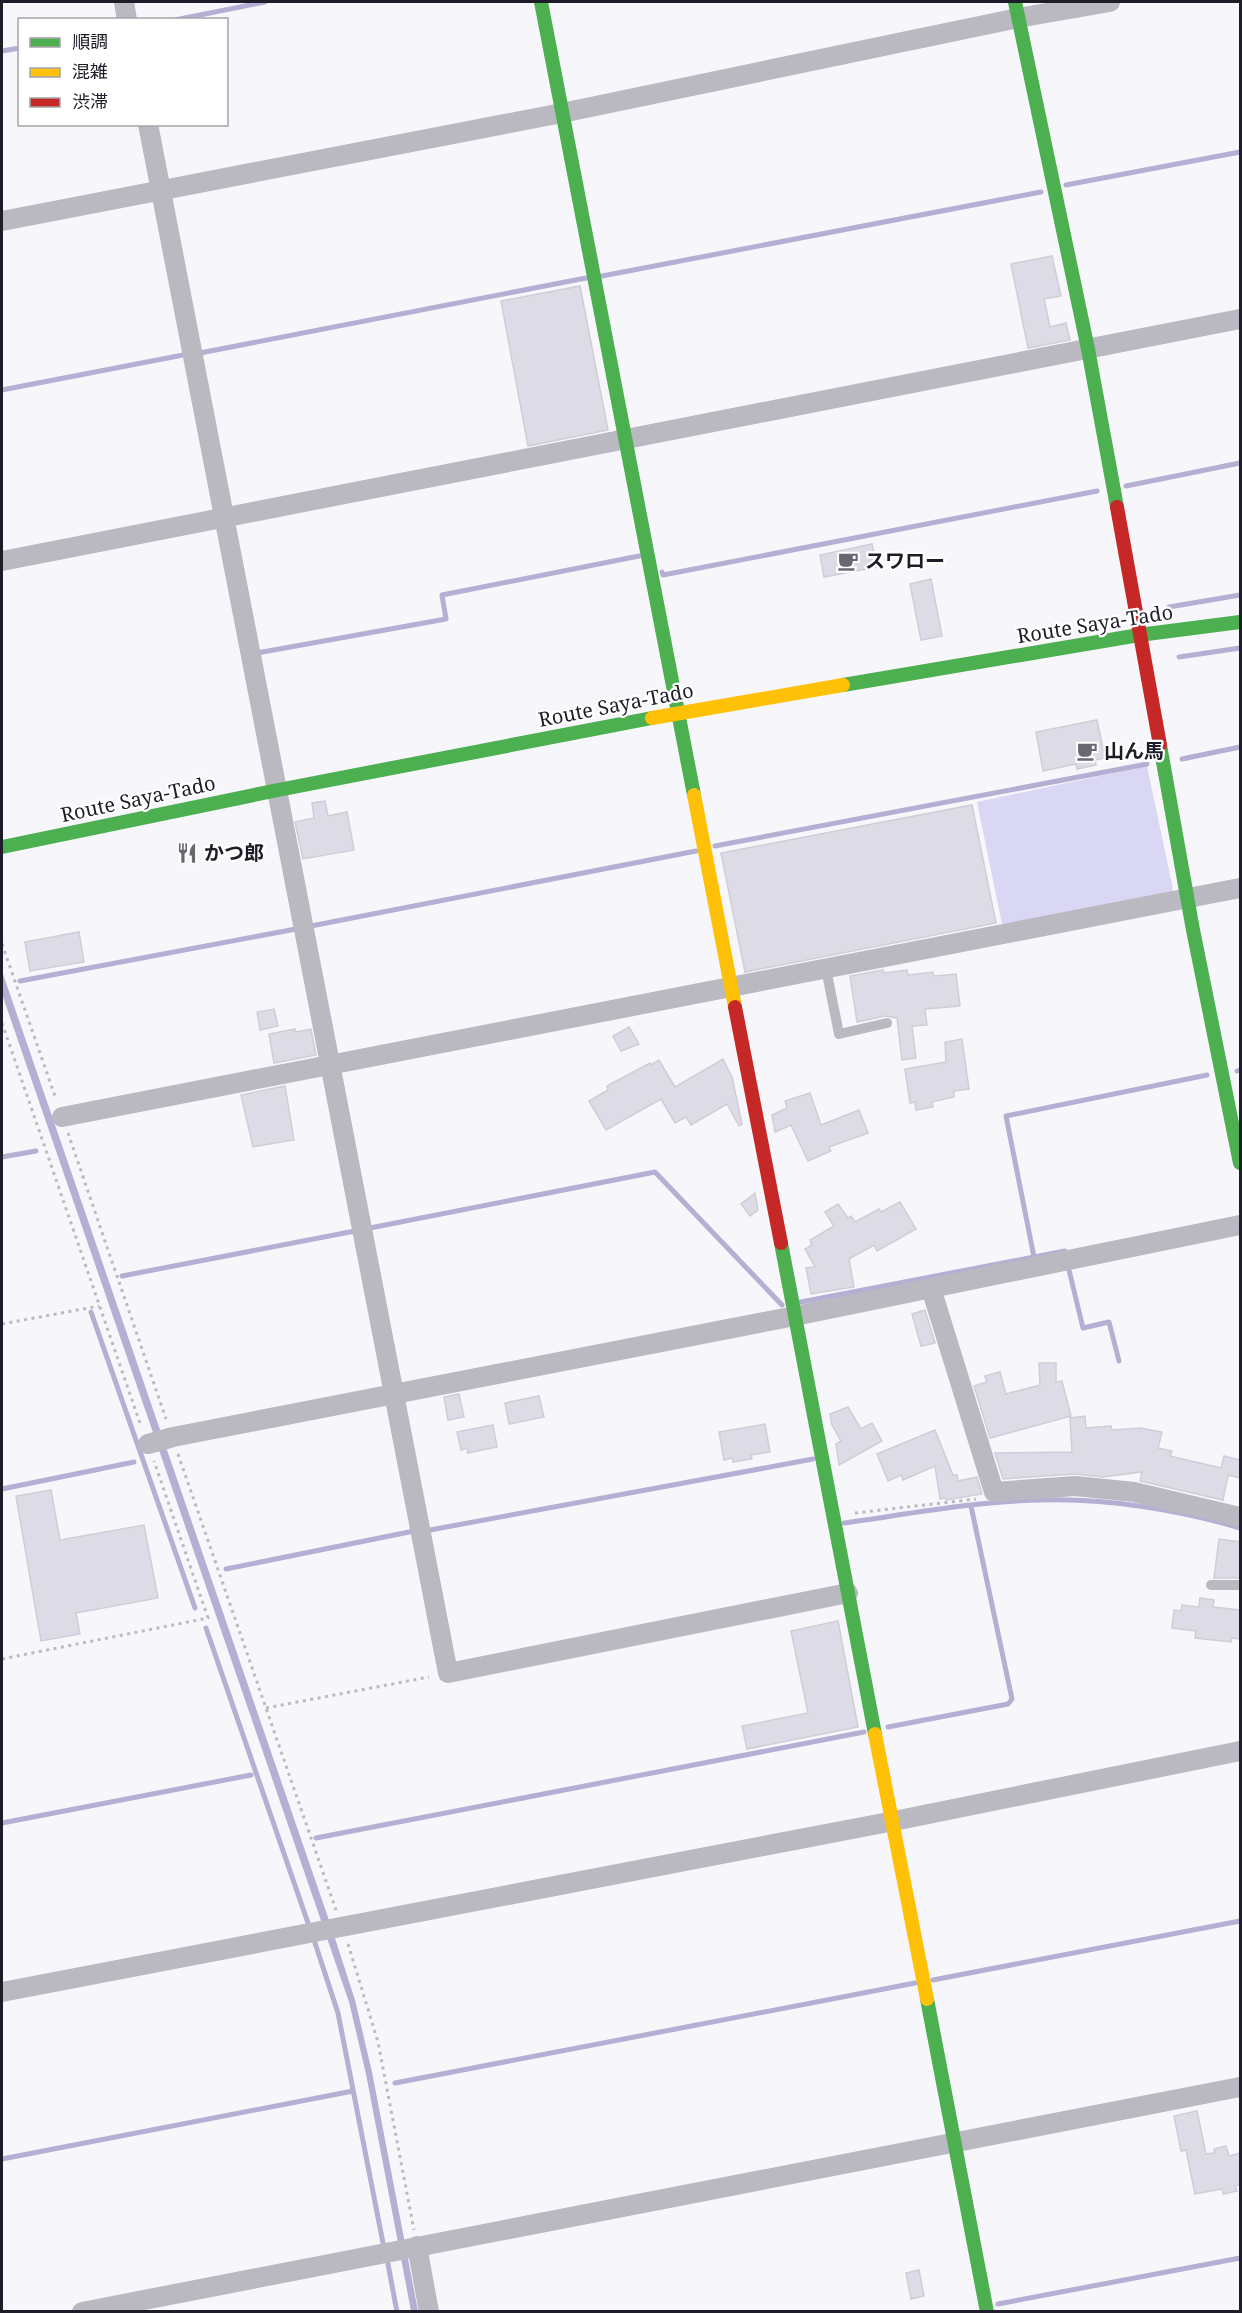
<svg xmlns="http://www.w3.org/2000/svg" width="1242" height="2313" font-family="'Noto Serif','Noto Sans JP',serif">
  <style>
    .green { fill: #d9d7f4 }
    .water { fill: #b4afd3 }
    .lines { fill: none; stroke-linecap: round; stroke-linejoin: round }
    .stream { stroke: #b4afd3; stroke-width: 5 }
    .building { fill: #dddce6; stroke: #cfced7; stroke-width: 1.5 }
    .path { stroke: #bababf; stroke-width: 3; stroke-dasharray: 3 4.5; stroke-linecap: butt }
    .lane { stroke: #bab9c1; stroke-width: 10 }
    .street { stroke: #bab9c1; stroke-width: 20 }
    .fast { stroke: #4caf50; stroke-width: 14 }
    .slow { stroke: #ffc107; stroke-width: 14 }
    .jam { stroke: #c62828; stroke-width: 14 }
    .labels { text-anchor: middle; stroke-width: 4.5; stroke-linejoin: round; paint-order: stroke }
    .poi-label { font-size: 20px; font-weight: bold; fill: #1d1c28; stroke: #fff; text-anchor: start }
    .street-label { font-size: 20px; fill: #1d1c28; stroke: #fff }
  </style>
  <rect width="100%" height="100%" fill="#f6f6fb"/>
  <path class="green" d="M1147,766L1173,889L1168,897L1003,929L977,802Z"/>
  <path class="water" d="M2,971L331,1926L355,2000L372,2072L418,2311H411L366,2074L349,2002L2,994Z"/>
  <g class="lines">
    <g class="stream">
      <path d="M175,20L265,2"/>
      <path d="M2,51L20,48"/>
      <path d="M1066,185L1240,152"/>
      <path d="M602,276L1041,192"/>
      <path d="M200,353L586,278"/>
      <path d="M2,390L183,355"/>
      <path d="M1126,486L1240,463"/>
      <path d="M662,572L663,575L1097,491"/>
      <path d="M1169,607L1240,595"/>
      <path d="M257,653L446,619L442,595L639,556"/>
      <path d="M1179,657L1240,648"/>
      <path d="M1182,759L1240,747"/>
      <path d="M715,846L1147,764"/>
      <path d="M311,926L696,851"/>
      <path d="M20,981L296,929"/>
      <path d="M1237,1071L1240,1070"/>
      <path d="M2,1157L36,1151"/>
      <path d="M370,1228L655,1172L782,1305"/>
      <path d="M1034,1257L1006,1116L1207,1075"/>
      <path d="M1069,1270L1083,1328L1109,1322L1119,1361"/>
      <path d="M122,1276L355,1231"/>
      <path d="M801,1302L1065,1251"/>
      <path d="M91,1312L195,1608"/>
      <path d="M2,1489L134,1462"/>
      <path d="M844,1523C909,1514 976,1501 1043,1500C1106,1498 1180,1510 1240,1528"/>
      <path d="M430,1530L813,1459"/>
      <path d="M226,1569L414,1531"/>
      <path d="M206,1628L308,1923"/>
      <path d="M888,1727L1008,1704L1012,1699L971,1506"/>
      <path d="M2,1823L251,1775"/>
      <path d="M316,1838L864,1732"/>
      <path d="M315,1943L338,2013L383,2243"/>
      <path d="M933,1980L1240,1921"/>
      <path d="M395,2083L915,1983"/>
      <path d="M2,2159L353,2091"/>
      <path d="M388,2264L397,2312"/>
      <path d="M998,2304L1240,2258"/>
    </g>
  </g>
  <g class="building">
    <path d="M1052,256L1061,296L1044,299L1050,327L1066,323L1070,340L1028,348L1011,264Z"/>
    <path d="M580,286L608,430L528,446L501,301Z"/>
    <path d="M872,544L877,567L824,577L820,555Z"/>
    <path d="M931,579L942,636L921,640L910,584Z"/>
    <path d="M1097,720L1105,758L1095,760L1096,765L1077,769L1076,764L1043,771L1036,732Z"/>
    <path d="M325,801L328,816L347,812L354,850L303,859L295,822L314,818L312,803Z"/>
    <path d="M972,805L996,923L745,972L721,853Z"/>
    <path d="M79,932L84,962L30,971L25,942Z"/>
    <path d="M883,970V973L907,970L908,975L933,972L934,976L956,974L960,1006L925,1009L927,1025L912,1026L916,1058L902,1060L897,1018L885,1016L857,1022L850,976Z"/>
    <path d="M274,1009L278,1026L260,1030L257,1012Z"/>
    <path d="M629,1027L639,1044L621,1051L613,1036Z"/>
    <path d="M295,1029V1032L311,1029L316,1055L274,1063L269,1034Z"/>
    <path d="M962,1039L969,1089L954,1091V1097L932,1102L933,1107L916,1110L915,1102L910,1103L905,1069L946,1062L945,1042Z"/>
    <path d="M723,1059L732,1077L742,1124L739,1126L727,1104L691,1125L686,1117L675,1123L661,1099L606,1130L589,1101L608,1090L607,1086L650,1063L651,1065L659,1060L675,1087Z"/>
    <path d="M285,1086L294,1140L253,1147L241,1095Z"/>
    <path d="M810,1093L821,1125L859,1110L868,1133L829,1147L831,1151L808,1161L791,1125L775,1132L772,1115L787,1108L785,1101Z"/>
    <path d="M755,1193L758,1210L750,1216L741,1204Z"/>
    <path d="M900,1202L916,1229L877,1251L874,1245L849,1259L854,1287L811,1294L806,1268L815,1267L805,1249L812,1245L810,1240L834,1226L825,1212L838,1204L848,1218L851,1216L855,1222L879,1209L881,1212Z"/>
    <path d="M925,1310L935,1343L921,1346L912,1314Z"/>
    <path d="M1039,1363H1056V1382L1062,1381L1071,1416L990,1438L974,1386L987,1382L985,1376L1000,1372L1006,1394L1040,1385Z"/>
    <path d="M459,1394L464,1417L448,1420L444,1397Z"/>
    <path d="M539,1396L544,1417L509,1424L505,1403Z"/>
    <path d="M848,1407L861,1429L872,1423L882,1441L839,1465L836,1444L841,1441L832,1425L830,1414Z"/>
    <path d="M1085,1416L1086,1428L1111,1426L1112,1430L1140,1428L1162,1432L1158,1448L1172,1451L1170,1456L1221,1468L1224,1456L1240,1460V1478L1228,1475L1223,1500L1140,1481L1142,1472L1103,1477L1074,1474L1003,1479L995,1453L1072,1452L1070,1418Z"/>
    <path d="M765,1424L770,1452L751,1455L752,1459L733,1462V1458L724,1460L719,1432Z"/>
    <path d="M493,1425L497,1447L468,1453L467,1448L461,1450L457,1432Z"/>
    <path d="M935,1430L953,1475H957L958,1481L977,1477L982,1494L946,1500L945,1498L940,1499L935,1466L903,1480L901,1475L888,1481L877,1454Z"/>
    <path d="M51,1490L60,1540L144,1525L158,1598L76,1613L80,1634L41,1641L16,1496Z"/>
    <path d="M1219,1539L1240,1542V1578H1214Z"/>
    <path d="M1200,1598L1214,1600L1213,1607L1240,1610V1639L1232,1638L1231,1642L1195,1638L1196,1631L1172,1628L1174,1610L1181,1611L1182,1605L1199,1607Z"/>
    <path d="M838,1621L858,1727L747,1749L742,1726L808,1713L791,1631Z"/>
    <path d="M1197,2111L1206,2154L1215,2153L1214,2149L1226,2146L1229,2156L1240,2153V2185L1235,2186L1237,2191L1223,2194L1222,2189L1195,2194L1186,2150L1181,2151L1174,2116Z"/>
    <path d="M919,2270L924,2296L911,2299L906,2273Z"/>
  </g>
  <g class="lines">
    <g class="path">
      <path d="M2,944L56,1099"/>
      <path d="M2,1023L141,1426"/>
      <path d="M68,1133L166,1419"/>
      <path d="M2,1324L99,1306"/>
      <path d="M178,1454L336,1910"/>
      <path d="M855,1513L976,1499"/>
      <path d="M2,1659L208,1618L154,1461"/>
      <path d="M266,1708L429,1677"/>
      <path d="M348,1944L378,2042L414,2230"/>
    </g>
    <g class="lane">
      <path d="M826,969L839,1034L887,1023"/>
      <path d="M1211,1585H1240"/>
    </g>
    <g class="street">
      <path d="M124,2L127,20"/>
      <path d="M148,124L448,1673L848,1593"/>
      <path d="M2,221L562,113L1018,18L1110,2"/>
      <path d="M2,561L1240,319"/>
      <path d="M62,1117L1240,888"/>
      <path d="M931,1288L994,1492L1075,1486L1134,1492L1240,1517"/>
      <path d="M148,1444L173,1437L795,1316L1240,1225"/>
      <path d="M2,1992L894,1821L1240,1751"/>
      <path d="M417,2246L429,2312"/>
      <path d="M82,2312L1240,2087"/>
    </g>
    <g class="fast">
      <path d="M541,2L694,795"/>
      <path d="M1015,2L1088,349L1117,507"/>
      <path d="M843,685L1139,635L1240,622"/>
      <path d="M1160,745L1193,930L1240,1163"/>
      <path d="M2,847L278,790L652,718"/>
      <path d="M781,1243L875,1734"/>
      <path d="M927,1999L987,2312"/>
    </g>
    <g class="slow">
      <path d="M652,718L843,685"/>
      <path d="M694,795L735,1007"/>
      <path d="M875,1734L927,1999"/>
    </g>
    <g class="jam">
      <path d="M1117,507L1160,745"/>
      <path d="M735,1007L781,1243"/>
    </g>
  </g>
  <defs>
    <g id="cafe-bare" transform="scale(1.62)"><path d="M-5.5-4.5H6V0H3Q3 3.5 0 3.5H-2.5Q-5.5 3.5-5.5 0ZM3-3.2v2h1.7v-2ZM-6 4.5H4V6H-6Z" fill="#696872" stroke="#fff" stroke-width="2.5" paint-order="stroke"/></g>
    <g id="restaurant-bare" transform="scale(1.62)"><path d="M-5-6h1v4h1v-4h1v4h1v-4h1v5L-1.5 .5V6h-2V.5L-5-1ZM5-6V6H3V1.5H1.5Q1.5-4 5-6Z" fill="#696872" stroke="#fff" stroke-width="2.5" paint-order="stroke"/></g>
  </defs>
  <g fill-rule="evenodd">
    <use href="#cafe-bare" x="848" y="561"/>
    <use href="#cafe-bare" x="1087" y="751"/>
    <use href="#restaurant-bare" x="187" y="853"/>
  </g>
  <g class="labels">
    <g class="poi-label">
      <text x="865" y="568">スワロー</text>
      <text x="1104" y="758">山ん馬</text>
      <text x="204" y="860">かつ郎</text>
    </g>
    <g class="street-label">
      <text transform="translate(1095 624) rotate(-9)" y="7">Route Saya-Tado</text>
      <text transform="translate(616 705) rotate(-11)" y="7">Route Saya-Tado</text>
      <text transform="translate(138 799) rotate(-12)" y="7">Route Saya-Tado</text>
    </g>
  </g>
  <rect width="1242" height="2313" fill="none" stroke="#1d1c28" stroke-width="6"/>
  <rect x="18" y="18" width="210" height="108" fill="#ffffff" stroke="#a5a4a9" stroke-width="1.5"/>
  <rect x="30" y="38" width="30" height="9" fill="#4caf50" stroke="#a5a4a9" stroke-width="1.5"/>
  <text x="72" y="48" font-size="18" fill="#1d1c28">順調</text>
  <rect x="30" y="68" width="30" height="9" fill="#ffc107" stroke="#a5a4a9" stroke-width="1.5"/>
  <text x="72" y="78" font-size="18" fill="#1d1c28">混雑</text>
  <rect x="30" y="98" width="30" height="9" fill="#c62828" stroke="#a5a4a9" stroke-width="1.5"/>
  <text x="72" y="108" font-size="18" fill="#1d1c28">渋滞</text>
</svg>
